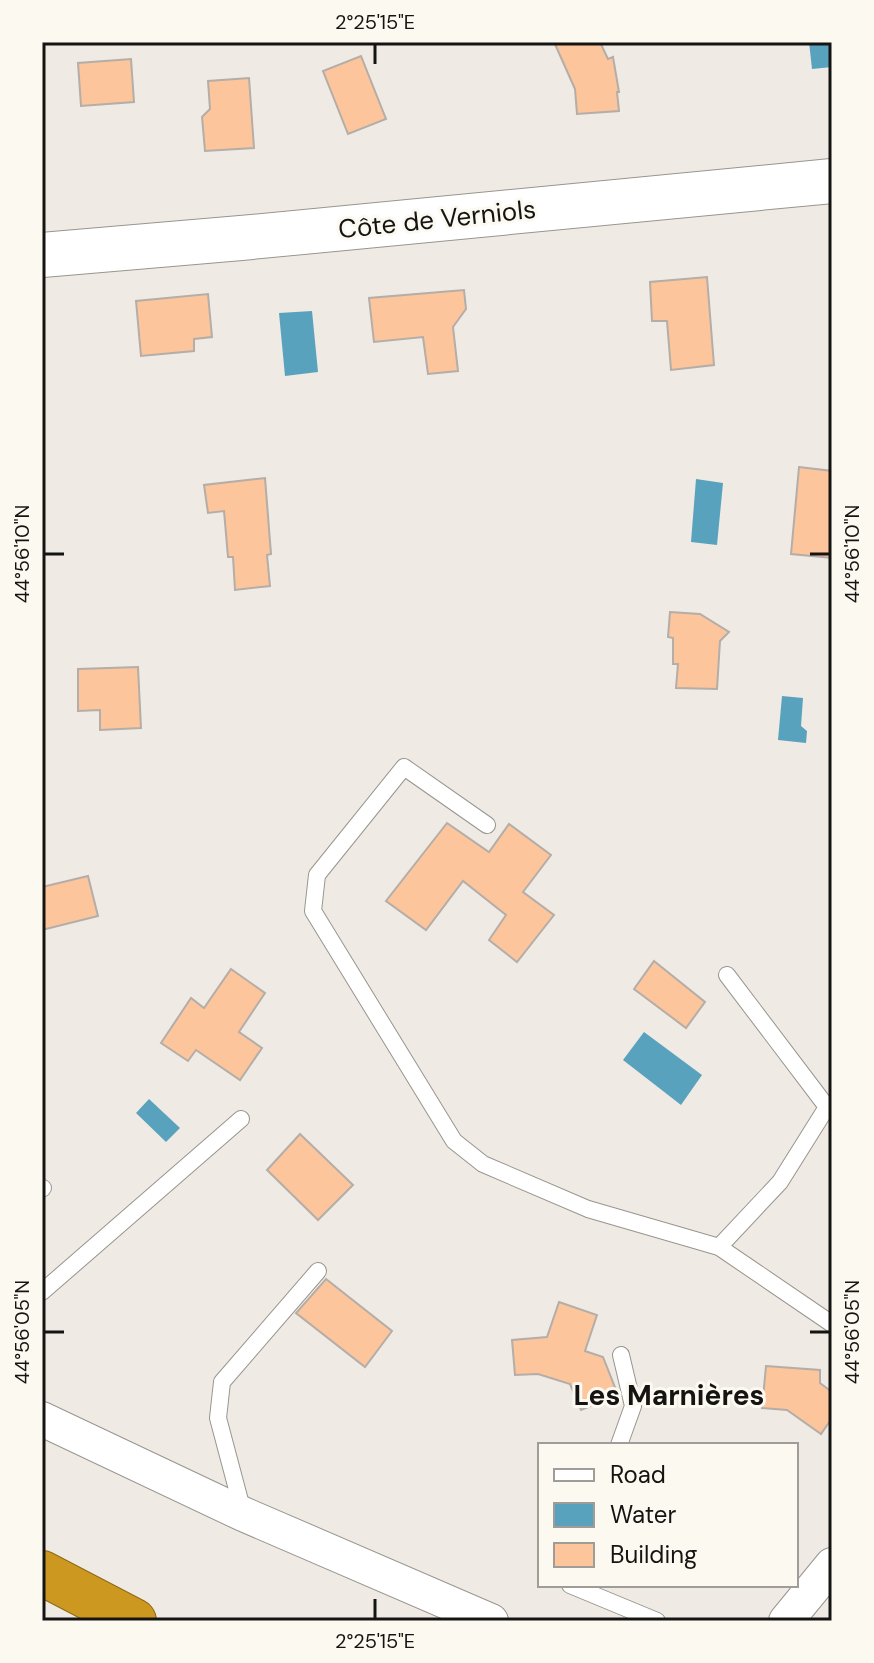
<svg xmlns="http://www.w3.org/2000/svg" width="874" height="1663" font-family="'DM Sans',sans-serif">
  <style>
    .water { fill: #59a2be }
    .building { fill: #fcc59b; stroke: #b4ada8; stroke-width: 2 }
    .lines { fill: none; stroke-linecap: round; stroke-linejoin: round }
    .lane-casing { stroke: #98958f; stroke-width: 18 }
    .street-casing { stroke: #98958f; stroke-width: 36 }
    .secondary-casing { stroke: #98958f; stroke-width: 46 }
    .highway-casing { stroke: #8d6a1a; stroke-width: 46 }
    .lane { stroke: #fff; stroke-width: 16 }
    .street { stroke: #fff; stroke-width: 34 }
    .secondary { stroke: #fff; stroke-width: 44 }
    .highway { stroke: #cd981f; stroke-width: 44 }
    .ticks { fill: none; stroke: #151412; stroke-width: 3 }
    .labels { text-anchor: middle; stroke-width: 6; stroke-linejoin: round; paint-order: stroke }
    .street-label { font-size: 26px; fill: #151412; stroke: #fcf9f1 }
    .neighbourhood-label { font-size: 28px; font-weight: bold; fill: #151412; stroke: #fcf9f1 }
    .neatline { fill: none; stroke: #151412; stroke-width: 3 }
    .ticks-label { font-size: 20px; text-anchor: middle; fill: #151412 }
  </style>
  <rect width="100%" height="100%" fill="#efebe4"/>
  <g class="water">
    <path d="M809,42H832V67L812,69Z"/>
    <path d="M312,311L318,372L285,376L279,313Z"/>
    <path d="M696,479L723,483L717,545L691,542Z"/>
    <path d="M782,696L803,698L801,726L807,731L806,743L778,740Z"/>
    <path d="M644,1032L702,1075L681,1105L623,1060Z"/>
    <path d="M149,1099L180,1128L166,1142L136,1113Z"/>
  </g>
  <g class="building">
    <path d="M554,42H600L608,59L613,57L619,92H617L619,111L577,114L575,89Z"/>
    <path d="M361,56L386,119L348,134L323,71Z"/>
    <path d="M131,59L134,102L81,106L78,63Z"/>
    <path d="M249,78L254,148L205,151L202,117L210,109L208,81Z"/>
    <path d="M707,277L714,365L671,370L667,321H652L650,282Z"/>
    <path d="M464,290L466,309L453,327L458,371L428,374L423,337L374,342L369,298Z"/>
    <path d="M208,294L212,337L194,339V351L141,356L136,301Z"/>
    <path d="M799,467L832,471V558L791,554Z"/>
    <path d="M265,478L271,554L267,555L270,586L235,590L233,557H228L224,511L208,513L204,485Z"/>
    <path d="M670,612L700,614L729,632L720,641L717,689L676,688L678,664H673V638L668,637Z"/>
    <path d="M138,667L141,728L100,730V710L78,711V669Z"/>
    <path d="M447,823L489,852L509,824L551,855L523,892L554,915L517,962L489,940L506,915L463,881L426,930L386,901Z"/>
    <path d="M88,876L98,916L42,930V887Z"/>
    <path d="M654,961L705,1002L686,1028L634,989Z"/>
    <path d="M231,969L265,993L239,1032L262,1048L240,1080L196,1050L188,1061L161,1043L191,998L204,1008Z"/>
    <path d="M300,1134L353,1185L318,1220L267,1170Z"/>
    <path d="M326,1279L392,1331L365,1367L296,1313Z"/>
    <path d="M559,1302L597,1315L585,1351L603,1357L618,1395L581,1410L570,1384L538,1374L515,1375L512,1340L547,1337Z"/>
    <path d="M766,1366L820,1370V1383L832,1392V1418L821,1434L787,1410L762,1408Z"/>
  </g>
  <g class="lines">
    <g class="lane-casing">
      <g id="lane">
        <path d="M487,825L404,767L317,875L313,911L454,1141L483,1164L588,1209L719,1247L832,1324"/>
        <path d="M727,975L827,1107"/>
        <path d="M42,1189L43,1188"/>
        <path d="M719,1247L780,1182L827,1107L832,1105"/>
        <path d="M42,1292L241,1119"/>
        <path d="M619,1445L633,1406L621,1355"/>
        <path d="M243,1512L218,1418L222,1382L318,1271"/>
        <path d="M570,1585L657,1621"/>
      </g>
    </g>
    <g class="street-casing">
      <g id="street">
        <path d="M42,1419L243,1514L491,1621"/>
        <path d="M786,1621L832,1565"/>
      </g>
    </g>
    <g class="secondary-casing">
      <path id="secondary" d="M42,255L241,238L832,181"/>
    </g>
    <g class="highway-casing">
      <path id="highway" d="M42,1573L134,1621"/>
    </g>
    <use href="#lane" class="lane"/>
    <use href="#street" class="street"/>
    <use href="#secondary" class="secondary"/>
    <use href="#highway" class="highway"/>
  </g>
  <path class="ticks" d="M375,44V64M44,554H64M810,554H830M44,1332H64M810,1332H830M375,1599V1619"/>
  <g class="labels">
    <g class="street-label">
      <text transform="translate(437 219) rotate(-6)" y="9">Côte de Verniols</text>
    </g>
    <g class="neighbourhood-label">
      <text x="669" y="1405">Les Marnières</text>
    </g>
  </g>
  <rect width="874" height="1663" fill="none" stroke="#fcf9f1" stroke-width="88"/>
  <rect x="538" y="1443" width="260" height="144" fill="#fcf9f1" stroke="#a09d98" stroke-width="2"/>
  <rect x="554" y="1469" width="40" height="12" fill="#ffffff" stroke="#a09d98" stroke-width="2"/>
  <text x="610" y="1483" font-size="24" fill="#151412">Road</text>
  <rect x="554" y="1503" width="40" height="24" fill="#59a2be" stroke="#a09d98" stroke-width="2"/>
  <text x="610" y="1523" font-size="24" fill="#151412">Water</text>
  <rect x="554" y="1543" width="40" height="24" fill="#fcc59b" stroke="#a09d98" stroke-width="2"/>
  <text x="610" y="1563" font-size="24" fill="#151412">Building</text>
  <rect x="44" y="44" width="786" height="1575" class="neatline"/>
  <g class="ticks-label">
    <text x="375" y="29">2°25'15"E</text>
    <text transform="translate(22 554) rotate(-90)" y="7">44°56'10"N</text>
    <text transform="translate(852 554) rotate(-90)" y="7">44°56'10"N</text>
    <text transform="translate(22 1332) rotate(-90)" y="7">44°56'05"N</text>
    <text transform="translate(852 1332) rotate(-90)" y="7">44°56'05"N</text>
    <text x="375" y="1648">2°25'15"E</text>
  </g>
</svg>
